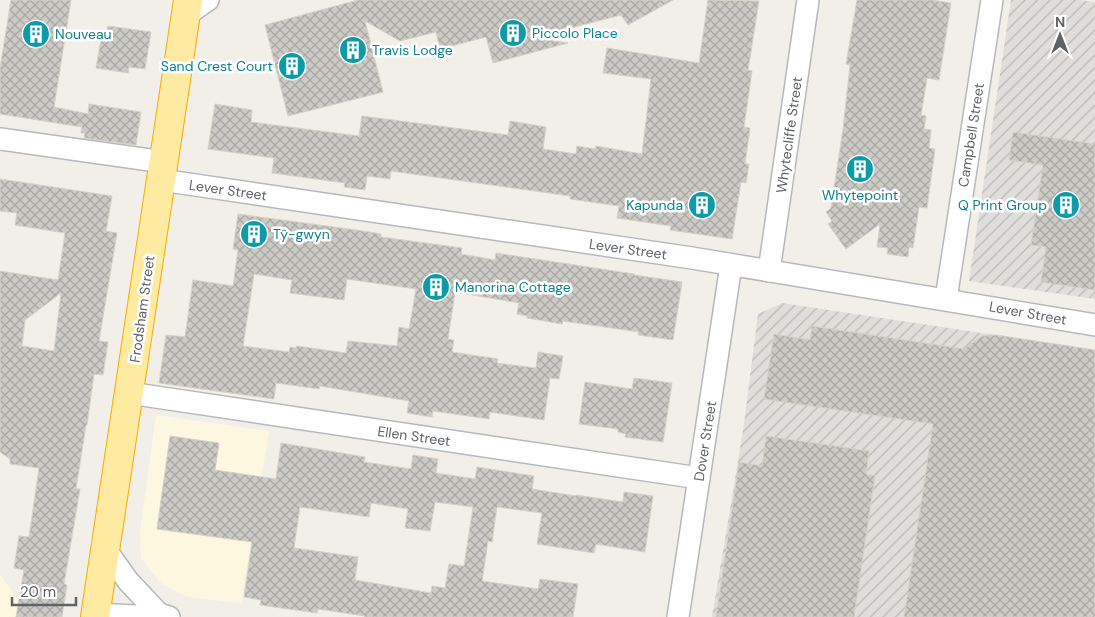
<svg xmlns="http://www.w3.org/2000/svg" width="1095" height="617" font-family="'DM Sans',sans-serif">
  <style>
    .commercial { fill: #fef7e0 }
    .industrial { fill: url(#industrial-furrows) }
    .building { fill: url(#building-cross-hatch); stroke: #d6d1c6; fill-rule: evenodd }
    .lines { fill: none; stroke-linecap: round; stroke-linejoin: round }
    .minor-casing { stroke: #b5b8bc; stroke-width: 24 }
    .trunk-casing { stroke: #f9ab00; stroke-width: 30 }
    .minor { stroke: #fff; stroke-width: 21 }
    .trunk { stroke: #feeaa1; stroke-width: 28 }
    .labels { text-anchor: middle; stroke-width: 5; stroke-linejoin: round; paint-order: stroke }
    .culture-label { font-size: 14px; fill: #0d838f; stroke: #fff; text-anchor: start }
    .street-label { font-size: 14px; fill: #5f6368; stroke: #fff }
  </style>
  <defs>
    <pattern id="industrial-furrows" width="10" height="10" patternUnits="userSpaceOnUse" patternTransform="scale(1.25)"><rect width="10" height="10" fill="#e0deda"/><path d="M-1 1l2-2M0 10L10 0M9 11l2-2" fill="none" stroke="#b9b8b5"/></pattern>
    <pattern id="building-cross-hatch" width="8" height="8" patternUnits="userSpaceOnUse" patternTransform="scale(1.25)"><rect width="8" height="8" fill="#cccac5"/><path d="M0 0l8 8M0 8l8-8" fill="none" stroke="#a9a8a4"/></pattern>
  </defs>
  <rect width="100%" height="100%" fill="#f1efe8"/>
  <g class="commercial">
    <path d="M156,415L269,431L241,603L188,597L161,583L141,558L140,532Z"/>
    <path d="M0,574L29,617H0Z"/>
  </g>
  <g class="industrial">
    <path d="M1011,0H1080L1095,2V299L969,281Z"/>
    <path d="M782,303L1095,350V617H712L743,431L758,314Z"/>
  </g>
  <g class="building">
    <path d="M11,0H71L54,107L88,114L89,104L141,112L136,145L84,138L85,133H81L82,127L0,114V68Z"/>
    <path d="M358,0H673L628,25L621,15L532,38L568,43L493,63L486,37L440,49L436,32L400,41L365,21L383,92L288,116L265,25Z"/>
    <path d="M708,0L759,1L748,70L752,71L744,127L750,128L745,164H749L746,183L741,182L732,239L670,230L671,226L617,218L619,206L570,199V196L391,171L390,179L367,176L365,190L344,187L345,183L272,173L274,158L208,149L215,104L252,110L251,122L359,136L362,116L508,135L510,121L546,127L543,149L576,154L577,146L595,149L596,146L642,154L651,79L603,73L607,48L699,63Z"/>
    <path d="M857,0H932L951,3L939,80L927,78L921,115L926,116L924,129L931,130L929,148L935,149L927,208L919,207L913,248L909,247L908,257L887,254L888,248L877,247L880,224L846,249L828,224L832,221L826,212L831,208L843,129L850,65L846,64Z"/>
    <path d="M108,26L151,32L145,69L129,67L128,73L96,68L102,34H107Z"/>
    <path d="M1013,132L1095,144V290L1041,282L1046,247L1031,245L1043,165L1009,160Z"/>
    <path d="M0,179L112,196L106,231L117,233L99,341L108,342L103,375L94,374L87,425H86L76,489H80L64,584L67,585L62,617H16L24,570L14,568L19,536L29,537L39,468L10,464V459L0,452V271L58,280L65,233L15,225L17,213L0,211ZM61,293L54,351L22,346L25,320Z"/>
    <path d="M238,214L356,230L381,234V237L462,248L461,254L495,260L496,253L634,274V275L682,282L673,340L638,335L639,332L563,321L562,324L527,318V316L517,314L519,303L455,292L448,339L454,340L452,352L498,359L497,363L536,368L538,352L563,356L559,379L550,378L544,420L490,412L489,419L433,411L432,417L407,413L409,401L320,386L319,389L276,383L274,399L159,383L166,335L185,337L193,280L233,286L238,250L233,249ZM254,274L292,280L290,293L344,300L347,279L416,289L409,329L399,327L397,346L348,341L346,353L297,346L296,348L290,347L289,352L243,346Z"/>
    <path d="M812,326L964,349L982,336L996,335L1095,350V617H904L933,424L764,399L774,334L810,340Z"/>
    <path d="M634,378L672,383L663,442L625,437L626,434L618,432V429L579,424L585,382L632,389Z"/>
    <path d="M170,436L219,443L215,470L276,479L281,443L365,457L364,462L411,469L413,455L438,459L436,473L475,479L477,467L534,476L532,489L576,496V495L623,502L624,492L653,496L645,552L596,544L594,553L537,544L542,513L497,507L492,542L488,541L482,581L538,589L540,579L578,584L573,617H364L365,616L318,609L317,613L260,605L261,600L244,597L252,542L157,529ZM435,502L473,507L464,566L449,564L445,588L432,586L431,593L355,580L358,557L294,548L300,507L369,517L371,503L408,509L405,528L430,531Z"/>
    <path d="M766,436L869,451L866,474L875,476L854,617H716L739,462L762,466Z"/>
  </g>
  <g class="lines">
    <g class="minor-casing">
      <g id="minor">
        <path d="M185,16L208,0"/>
        <path d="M0,139L164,162"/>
        <path d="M161,180L692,258L1095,325"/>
        <path d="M769,271L808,0"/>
        <path d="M946,299L992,0"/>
        <path d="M129,393L699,478"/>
        <path d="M106,550L128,581L159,614"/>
        <path d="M95,614L135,616L159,614L169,617"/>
        <path d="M678,617L731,265"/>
      </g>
    </g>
    <g class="trunk-casing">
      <path id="trunk" d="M95,617L188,0"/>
    </g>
    <use href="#minor" class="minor"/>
    <use href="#trunk" class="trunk"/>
  </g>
  <defs>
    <g id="building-disc" transform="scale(1.4375)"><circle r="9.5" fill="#0f9aa8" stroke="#fff"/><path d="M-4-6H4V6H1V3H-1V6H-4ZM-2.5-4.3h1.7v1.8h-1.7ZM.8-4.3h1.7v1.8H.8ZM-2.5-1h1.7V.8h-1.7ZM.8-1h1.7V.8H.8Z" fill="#fff"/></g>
  </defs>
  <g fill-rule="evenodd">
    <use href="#building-disc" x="513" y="33"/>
    <use href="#building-disc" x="36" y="34"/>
    <use href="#building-disc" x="353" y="50"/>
    <use href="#building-disc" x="292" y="66"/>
    <use href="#building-disc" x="860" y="169"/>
    <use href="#building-disc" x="702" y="205"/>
    <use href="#building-disc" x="1066" y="205"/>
    <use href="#building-disc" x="254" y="234"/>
    <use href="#building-disc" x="436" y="287"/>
  </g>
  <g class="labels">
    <g class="culture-label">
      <text x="532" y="38">Piccolo Place</text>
      <text x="55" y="39">Nouveau</text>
      <text x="372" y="55">Travis Lodge</text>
      <text x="273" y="71" text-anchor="end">Sand Crest Court</text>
      <text x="860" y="200" text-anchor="middle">Whytepoint</text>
      <text x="683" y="210" text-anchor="end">Kapunda</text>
      <text x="1047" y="210" text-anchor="end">Q Print Group</text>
      <text x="273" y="239">Tŷ-gwyn</text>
      <text x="455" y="292">Manorina Cottage</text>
    </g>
    <g class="street-label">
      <text transform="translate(789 135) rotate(-82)" y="5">Whytecliffe Street</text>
      <text transform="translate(971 135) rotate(-81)" y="5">Campbell Street</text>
      <text transform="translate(228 190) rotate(8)" y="5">Lever Street</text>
      <text transform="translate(628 249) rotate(8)" y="5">Lever Street</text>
      <text transform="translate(142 309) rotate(-82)" y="5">Frodsham Street</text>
      <text transform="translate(1028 313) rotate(10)" y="5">Lever Street</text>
      <text transform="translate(414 436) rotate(8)" y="5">Ellen Street</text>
      <text transform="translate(705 441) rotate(-81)" y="5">Dover Street</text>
    </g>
  </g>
  <g transform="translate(1060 35)" stroke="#ffffff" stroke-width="4" paint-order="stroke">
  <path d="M0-4L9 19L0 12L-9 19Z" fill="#5f6368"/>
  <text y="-8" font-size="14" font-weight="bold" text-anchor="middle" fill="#5f6368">N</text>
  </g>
  <path d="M12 597v8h64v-8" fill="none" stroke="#5f6368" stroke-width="2.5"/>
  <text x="20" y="597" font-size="15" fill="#5f6368" stroke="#ffffff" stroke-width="4" paint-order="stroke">20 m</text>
</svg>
